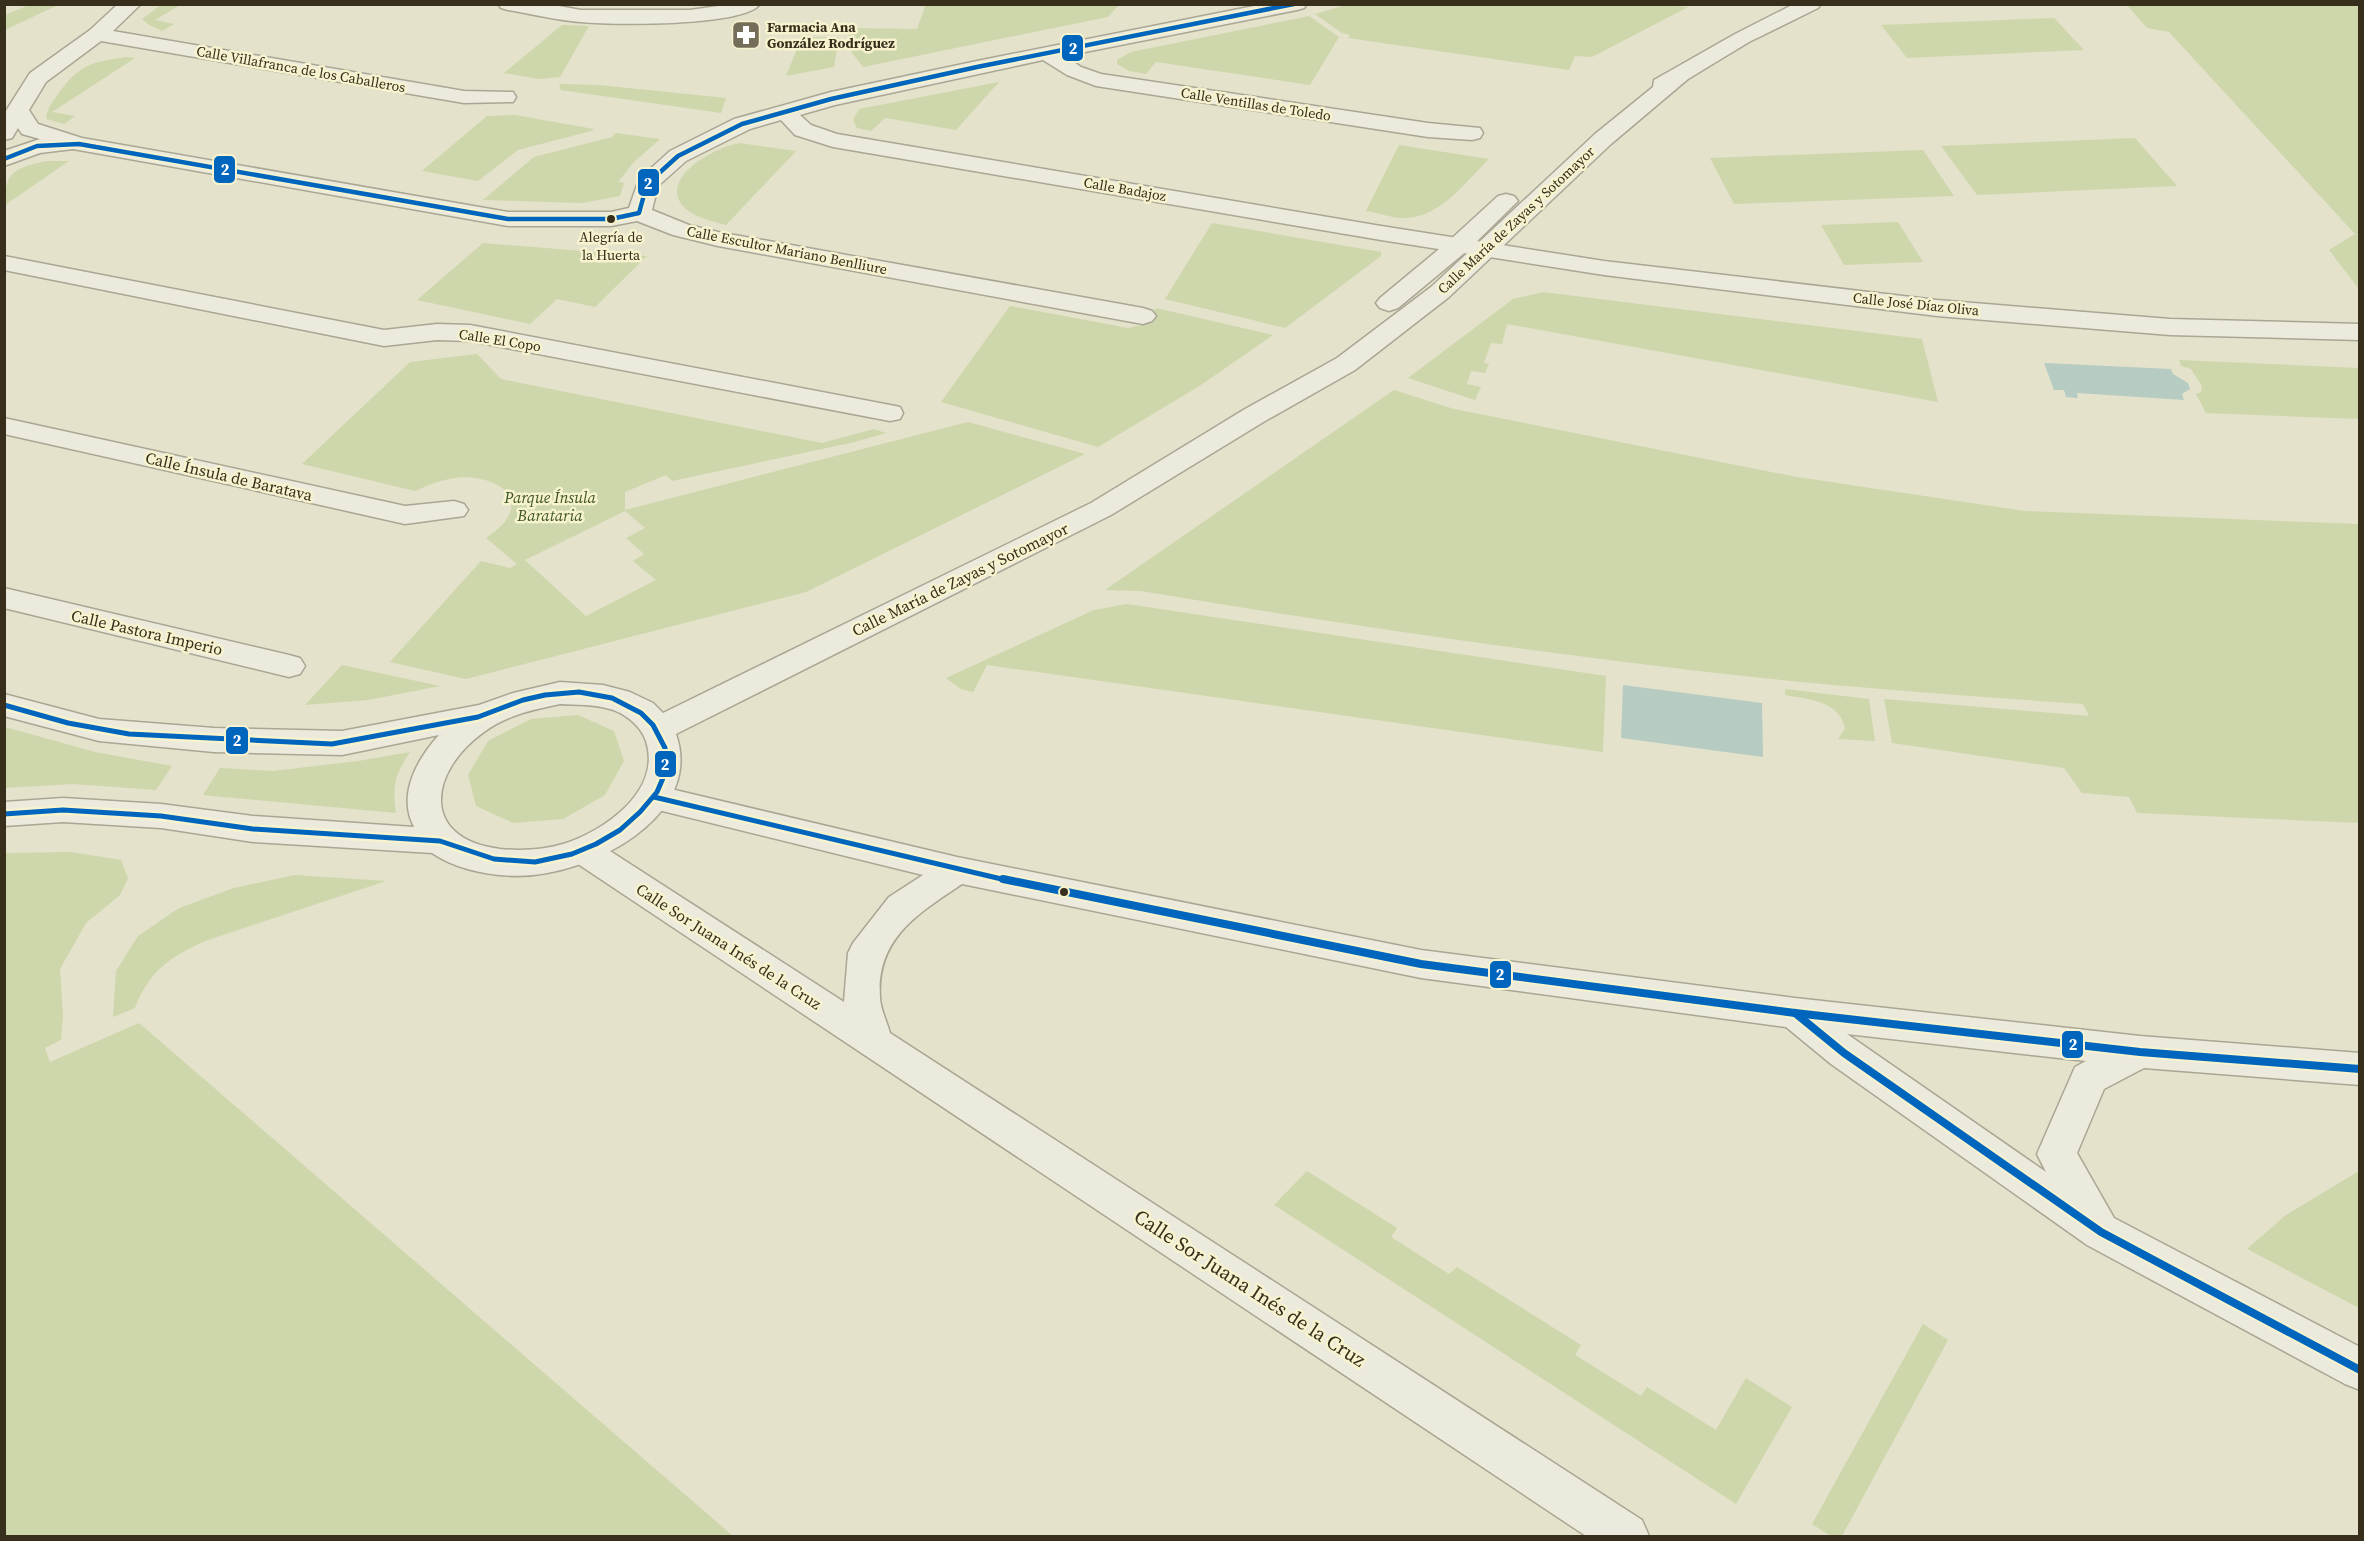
<svg xmlns="http://www.w3.org/2000/svg" width="2364" height="1541" font-family="'Source Serif 4',serif">
  <style>
    .green { fill: #cdd7ab; fill-rule: evenodd }
    .water { fill: #b6cbc2 }
    .lines { fill: none; stroke-linecap: round; stroke-linejoin: round }
    .minor-casing { stroke: #a9a694; stroke-width: 3 }
    .tertiary-casing { stroke: #a9a694; stroke-width: 3 }
    .minor { fill: #eceadc; fill-rule: evenodd }
    .tertiary { fill: #eceadc; fill-rule: evenodd }
    .bus-1-far2-casing { stroke: #f6f3ce; stroke-width: 8 }
    .bus-1-far1-casing { stroke: #f6f3ce; stroke-width: 10 }
    .bus-1-casing { stroke: #f6f3ce; stroke-width: 12 }
    .bus-1-far2 { stroke: #0065bd; stroke-width: 4.5 }
    .bus-1-far1 { stroke: #0065bd; stroke-width: 5 }
    .bus-1 { stroke: #0065bd; stroke-width: 8 }
    .bus-dot { fill: #372e1c; stroke: #f6f3ce; stroke-width: 2 }
    .labels { text-anchor: middle; stroke-width: 5; stroke-linejoin: round; paint-order: stroke }
    .far-poi-label { font-size: 14px; font-weight: bold; fill: #372e1c; stroke: #f6f3ce; text-anchor: start }
    .far-street-label { font-size: 14px; fill: #372e1c; stroke: #f6f3ce }
    .bus-label { font-size: 14px; fill: #372e1c; stroke: #f6f3ce }
    .street-label { font-size: 16px; fill: #372e1c; stroke: #f6f3ce }
    .park-label { font-size: 16px; font-style: italic; fill: #3e5521; stroke: #f6f3ce }
    .near-street-label { font-size: 20px; fill: #372e1c; stroke: #f6f3ce }
    .line-badge { stroke: #f6f3ce; stroke-width: 2 }
    .badge-label { font-size: 16px; text-anchor: middle; font-weight: bold; fill: #fff }
  </style>
  <rect width="100%" height="100%" fill="#e4e2ca"/>
  <g class="green">
    <path d="M926,4H1119V5L1108,17L863,67L847,46L850,28L917,29Z"/>
    <path d="M29,5H58L5,30V15Z"/>
    <path d="M161,5H180L155,20L174,24L162,31L149,25L142,19Z"/>
    <path d="M1346,5L1651,4L1688,7L1592,57L1575,56L1569,70L1348,38L1350,35L1342,33L1315,14Z"/>
    <path d="M2127,5H2359V289L2329,250L2355,234L2169,32L2147,28Z"/>
    <path d="M1309,16L1339,37L1310,85L1156,62L1146,74L1129,71L1117,64V60L1131,52Z"/>
    <path d="M2054,18L2084,50L1907,58L1881,25Z"/>
    <path d="M562,25L589,26L560,77L539,79L504,73Z"/>
    <path d="M802,37H839L834,67L786,76Z"/>
    <path d="M127,57L135,58L52,112L75,116L64,124L46,119C47,108 52,103 58,94C80,64 91,62 127,57Z"/>
    <path d="M999,82L956,130L885,118L871,131L857,128L853,120L859,109Z"/>
    <path d="M559,84L599,85L726,98L721,113L561,90Z"/>
    <path d="M515,115L594,129L591,131L518,150L478,181L422,171L487,116Z"/>
    <path d="M616,133L660,139L634,162L618,182L624,183L620,196L582,203L483,200L534,157L612,137Z"/>
    <path d="M2135,138L2177,186L1977,195L1941,146Z"/>
    <path d="M740,143L796,151L726,225C712,221 688,216 680,202C664,174 718,146 740,143Z"/>
    <path d="M1399,145L1489,159C1466,181 1442,216 1407,218C1394,219 1379,213 1366,211Z"/>
    <path d="M1923,150L1954,196L1734,204L1710,158Z"/>
    <path d="M47,161H69L5,205C4,171 15,168 47,161Z"/>
    <path d="M1898,222L1923,262L1844,265L1821,225Z"/>
    <path d="M1212,223L1381,252V256L1285,328L1165,299Z"/>
    <path d="M483,243L647,256L595,307L557,299L530,324L417,300Z"/>
    <path d="M1543,292L1922,339L1938,402L1507,324L1502,344L1491,343L1484,363L1489,364L1485,373L1471,371L1467,384L1481,387L1475,400L1408,378L1513,299Z"/>
    <path d="M1010,306L1128,328L1142,325L1156,308L1273,335L1201,385L1098,447L941,402Z"/>
    <path d="M477,354L501,379L822,443L874,429L886,433L855,442L672,481L666,475L625,492V510L968,422L1085,454L806,592L466,679L390,662L481,561L510,568L517,564L486,538C494,532 505,525 509,515C522,488 484,477 464,477C446,478 430,484 415,491L302,464L410,362ZM625,511L645,528L626,538L644,554L633,561L656,580L586,616L525,560Z"/>
    <path d="M2179,360L2359,368V419L2206,413L2196,394L2201,392L2202,386L2191,369L2181,366Z"/>
    <path d="M1394,390L1454,409L1797,477L2025,511L2359,524V823L2137,813L2129,797L2082,793L2064,768L1892,743L1884,699L2089,716L2083,704C1955,695 1826,686 1698,671C1512,649 1326,622 1141,591L1105,590Z"/>
    <path d="M1127,604L1606,676L1603,752L987,665L973,692L961,689L946,678L1094,610Z"/>
    <path d="M342,665L440,686L368,700L305,705Z"/>
    <path d="M1785,689L1869,699L1875,741L1838,739L1845,729C1841,701 1807,699 1785,695Z"/>
    <path d="M578,715L614,731L624,761L605,795L563,819L513,823L476,806L468,775L488,741L531,719Z"/>
    <path d="M5,727L95,752L172,766L156,790L73,784L5,788Z"/>
    <path d="M410,752C395,775 392,785 396,813L203,795L220,768L273,771L358,761Z"/>
    <path d="M71,852L121,860L128,878L120,895L86,923L60,969L63,1016L61,1040L45,1048L50,1062L139,1023L733,1536H5V853Z"/>
    <path d="M295,875L386,881L205,941C170,957 149,971 135,1008L113,1017L116,971L138,936L179,908L234,888Z"/>
    <path d="M1307,1171L1397,1228L1391,1237L1449,1274L1457,1267L1581,1345L1575,1355L1641,1396L1647,1387L1716,1430L1746,1378L1792,1407L1736,1504L1274,1205Z"/>
    <path d="M2359,1171V1308L2247,1249L2286,1215Z"/>
    <path d="M1923,1324L1948,1340L1842,1536H1831L1812,1524Z"/>
  </g>
  <g class="water">
    <path d="M2044,363L2171,369L2173,374L2188,383L2190,389L2182,394L2184,400L2077,393L2078,398L2066,397L2064,390H2054Z"/>
    <path d="M1623,685L1762,703L1763,757L1621,738Z"/>
  </g>
  <g class="lines">
    <g class="minor-casing">
      <g id="minor">
        <path d="M118,4H141L113,31L464,91L513,92L516,97L513,102L464,103L101,41L46,82L29,110L38,124L82,138L508,212H611L629,208L639,179L670,151L734,119L831,92L977,61L1264,4H1307L1304,8L1297,10L1065,56L1081,67L1101,74L1428,123L1480,128L1483,133L1480,138L1472,140L1428,137L1096,86L1067,75L1043,60L835,105L800,115L811,125L837,134L1381,226L1604,261L1937,300L2170,319L2360,324V340L2170,335L1937,316L1604,275L1381,240L833,147L795,135L781,120L750,129L686,161L658,186L652,210L689,225L718,232L1143,308L1152,311L1156,316L1152,321L1143,324L718,246L673,235L637,221L611,226H508L73,149L40,153L4,166V151L40,139L22,134L18,128L12,138L4,140V114L30,73L90,30Z"/>
        <path d="M498,4H548L581,10H690L732,4H760C744,27 610,25 580,22C556,20 532,14 508,10L501,8Z"/>
        <path d="M4,256L384,330L437,324L470,325L890,405L900,407L903,413L900,419L890,421L470,341L437,340L384,346L4,270Z"/>
        <path d="M4,418L405,506L454,501L464,504L468,510L464,516L405,524L4,434Z"/>
        <path d="M4,588L289,655L300,658L305,666L300,674L289,677L4,608Z"/>
        <path d="M654,785L957,857L1421,950L1795,998L2140,1036L2360,1053V1085L2144,1068L2104,1089L2077,1153L2114,1218L2360,1347V1390L2345,1384L2087,1245L1831,1064L1786,1027L1421,978L962,884C919,913 876,938 880,997C880,1008 887,1022 890,1033L1642,1520L1649,1536H1586L572,860L567,851L572,842L584,838L596,842L844,1002L848,953L853,943L889,897L923,875L642,806L637,797L642,788ZM1847,1034L2086,1061L2075,1067L2037,1154L2046,1172Z"/>
      </g>
    </g>
    <g class="tertiary-casing">
      <g id="tertiary">
        <path d="M1794,4H1821L1818,8L1749,42L1688,79L1611,144L1449,297L1355,370L1265,421L1111,515L676,734C702,810 610,862 547,873C512,880 463,874 432,853L253,842L161,828L63,822L4,826V802L63,798L161,804L253,816L414,827C397,795 417,759 439,735L342,755L214,752L99,741L4,716V694L99,719L214,728L342,731L479,705L513,693L560,682L603,685L630,692L653,703L663,713L1091,503L1245,409L1337,358L1431,287L1595,134L1653,87L1654,80L1735,34ZM560,704C576,705 594,704 610,709C625,713 641,726 646,741C662,791 605,831 563,844C543,850 521,851 500,849C419,839 429,771 484,732C507,715 532,710 560,704Z"/>
        <path d="M1506,194L1514,196L1518,201L1468,250L1398,308L1389,311L1380,308L1376,303L1380,298L1450,240L1498,196Z"/>
      </g>
    </g>
    <use href="#minor" class="minor"/>
    <use href="#tertiary" class="tertiary"/>
    <g class="bus-1-far2-casing">
      <path id="bus-1-far2" d="M4,159L37,146L79,144L508,219H611L639,213L647,184L678,156L742,124L831,99L977,67L1294,4"/>
    </g>
    <g class="bus-1-far1-casing">
      <g id="bus-1-far1">
        <path d="M4,705L68,723L129,734L332,744L478,717L523,700L545,695L579,692L612,698L641,713L653,725L665,748L666,771L657,792L640,812L620,830L596,844L572,854L535,862L494,859L440,841L253,829L161,816L63,810L4,814"/>
        <path d="M654,797L1010,881"/>
      </g>
    </g>
    <g class="bus-1-casing">
      <g id="bus-1">
        <path d="M1003,879L1421,964L1795,1013L2140,1052L2360,1069"/>
        <path d="M1795,1013L1844,1053L2101,1232L2360,1370"/>
      </g>
    </g>
    <use href="#bus-1-far2" class="bus-1-far2"/>
    <use href="#bus-1-far1" class="bus-1-far1"/>
    <use href="#bus-1" class="bus-1"/>
  </g>
  <defs>
    <g id="pharmacy-square" transform="scale(1.5)"><rect x="-9" y="-9" width="18" height="18" rx="4" fill="#746d59" stroke="#f6f3ce"/><path d="M-2-6h4v4h4v4h-4v4h-4v-4h-4v-4h4Z" fill="#fff"/></g>
  </defs>
  <g fill-rule="evenodd">
    <use href="#pharmacy-square" x="746" y="35"/>
  </g>
  <g class="bus-dot">
    <circle cx="611" cy="219" r="5"/>
    <circle cx="1064" cy="892" r="5"/>
  </g>
  <g class="labels">
    <g class="far-poi-label">
      <text x="767" y="32">Farmacia Ana<tspan x="767" dy="16">González Rodríguez</tspan></text>
    </g>
    <g class="far-street-label">
      <text transform="translate(301 69) rotate(10)" y="5">Calle Villafranca de los Caballeros</text>
      <text transform="translate(1256 104) rotate(9)" y="5">Calle Ventillas de Toledo</text>
      <text transform="translate(1125 189) rotate(10)" y="5">Calle Badajoz</text>
      <text transform="translate(1516 220) rotate(-43)" y="5">Calle María de Zayas y Sotomayor</text>
      <text transform="translate(787 250) rotate(11)" y="5">Calle Escultor Mariano Benlliure</text>
      <text transform="translate(1916 304) rotate(6)" y="5">Calle José Díaz Oliva</text>
      <text transform="translate(500 340) rotate(9)" y="5">Calle El Copo</text>
    </g>
    <g class="bus-label">
      <text x="611" y="242">Alegría de<tspan x="611" dy="18">la Huerta</tspan></text>
    </g>
    <g class="street-label">
      <text transform="translate(229 476) rotate(13)" y="6">Calle Ínsula de Baratava</text>
      <text transform="translate(960 579) rotate(-26)" y="6">Calle María de Zayas y Sotomayor</text>
      <text transform="translate(147 632) rotate(13)" y="6">Calle Pastora Imperio</text>
      <text transform="translate(729 946) rotate(33)" y="6">Calle Sor Juana Inés de la Cruz</text>
    </g>
    <g class="park-label">
      <text x="550" y="503">Parque Ínsula<tspan x="550" dy="18">Barataria</tspan></text>
    </g>
    <g class="near-street-label">
      <text transform="translate(1250 1288) rotate(33)" y="7">Calle Sor Juana Inés de la Cruz</text>
    </g>
  </g>
  <g class="line-badge">
    <rect x="1061" y="34" width="23" height="28" rx="6" fill="#0065bd"/>
    <rect x="213" y="155" width="23" height="29" rx="6" fill="#0065bd"/>
    <rect x="637" y="168" width="23" height="29" rx="6" fill="#0065bd"/>
    <rect x="225" y="726" width="24" height="29" rx="6" fill="#0065bd"/>
    <rect x="654" y="750" width="23" height="28" rx="6" fill="#0065bd"/>
    <rect x="1489" y="960" width="23" height="29" rx="6" fill="#0065bd"/>
    <rect x="2061" y="1030" width="23" height="29" rx="6" fill="#0065bd"/>
  </g>
  <g class="badge-label">
    <text x="1073" y="54">2</text>
    <text x="225" y="175">2</text>
    <text x="648" y="189">2</text>
    <text x="237" y="746">2</text>
    <text x="665" y="770">2</text>
    <text x="1500" y="980">2</text>
    <text x="2073" y="1050">2</text>
  </g>
  <rect width="2364" height="1541" fill="none" stroke="#372e1c" stroke-width="12"/>
</svg>
